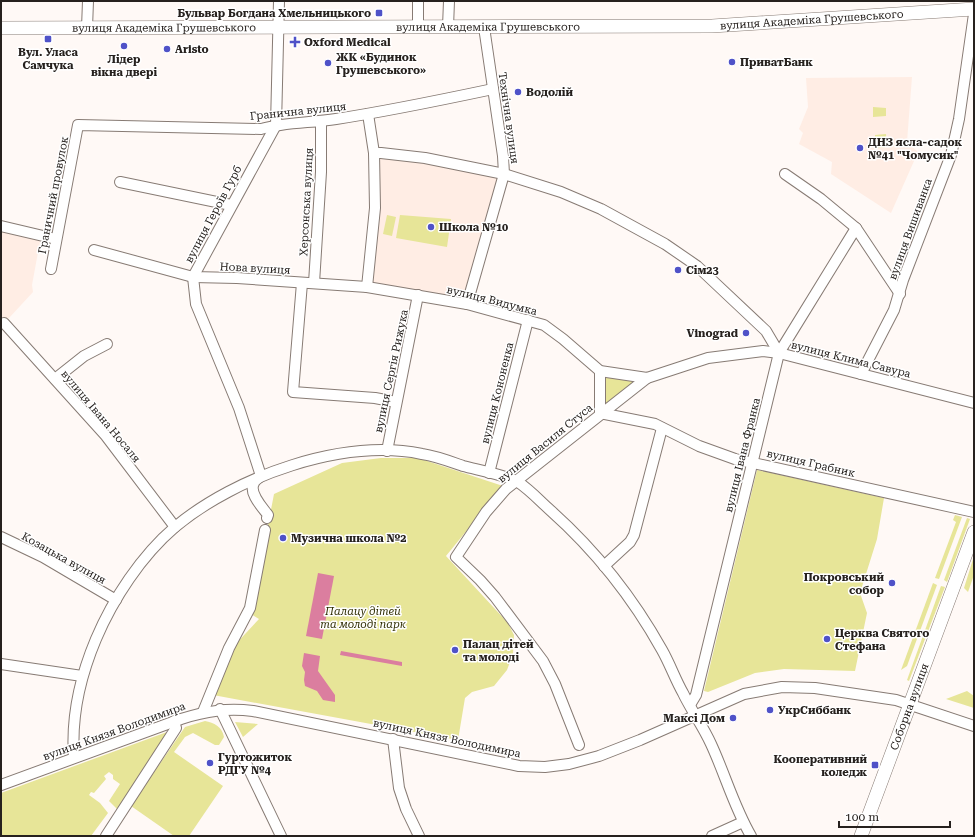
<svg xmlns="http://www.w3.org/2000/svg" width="975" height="837" font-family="'Roboto Serif',serif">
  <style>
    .built { fill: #ffede4 }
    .green { fill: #e7e598 }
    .water { fill: #db7e9f }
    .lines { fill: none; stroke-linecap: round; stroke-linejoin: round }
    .minor-casing { stroke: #877b74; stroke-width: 12 }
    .major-casing { stroke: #877b74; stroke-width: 14 }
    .minor { stroke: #fff; stroke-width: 10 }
    .major { stroke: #fff; stroke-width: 13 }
    .poi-dot { fill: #4f52c8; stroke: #fff; stroke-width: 1.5 }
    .labels { text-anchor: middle; stroke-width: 3; stroke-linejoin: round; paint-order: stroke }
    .poi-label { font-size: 11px; font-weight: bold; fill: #26211e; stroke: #fff; text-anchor: start }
    .street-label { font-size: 11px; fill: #26211e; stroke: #fff }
    .park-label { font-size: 11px; font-style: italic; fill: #323005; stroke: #fff }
  </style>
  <rect width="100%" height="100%" fill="#fff9f6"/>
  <g class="built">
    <path d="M912,77L907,142L918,152L891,213L831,174L832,162L799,144L803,133L799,129L808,107L806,78Z"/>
    <path d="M374,153L504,174L467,304L367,287Z"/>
    <path d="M1,226L41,236L32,285L33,292L9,318L1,321Z"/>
  </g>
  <g class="green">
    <path d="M873,107L886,108V116L873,117Z"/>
    <path d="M886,134L887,147L876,148L875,135Z"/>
    <path d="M387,215L396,217L392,236L383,234Z"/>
    <path d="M400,215L451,219L447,247L396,238Z"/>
    <path d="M604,376L635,381L606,404Z"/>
    <path d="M381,458H418L503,486L446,556L508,623L514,635L513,654L507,670L494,686L472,692L465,698L458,740L213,695L232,648L259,619L251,614L274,494L342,463Z"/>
    <path d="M757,470L884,498L877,539L860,593L867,613L855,671L784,669L755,673L708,692L704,691Z"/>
    <path d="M955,515L962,517L939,579L935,578L956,522L953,520Z"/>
    <path d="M967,518L970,519L947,582L944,580Z"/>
    <path d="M974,556V575L968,592L964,588Z"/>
    <path d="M933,583L937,585L907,666L901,670Z"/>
    <path d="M941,586L945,587L909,681L907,680Z"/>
    <path d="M967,691L974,696V708L946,699Z"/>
    <path d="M205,721C214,723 222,726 224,737L219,745H215L193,733L185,737L174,752L223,786L189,836H174L131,806L185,727Z"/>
    <path d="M235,722L258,724L243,737Z"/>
    <path d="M167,732L117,809L109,801L120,784L113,779V775L109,772L104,776L106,779L94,793L91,792L89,795L100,803L108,813L91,836H1V793Z"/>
  </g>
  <g class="water">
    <path d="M318,573L334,576L322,639L306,636Z"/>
    <path d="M341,651L402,662V666L340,655Z"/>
    <path d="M304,653L320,656L318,671L335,695V702L323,700L317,691L305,686L304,680L305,672L302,666Z"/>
  </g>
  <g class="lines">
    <g class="minor-casing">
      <g id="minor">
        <path d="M418,1V27"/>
        <path d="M448,27L449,1"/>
        <path d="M87,28L88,1"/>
        <path d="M374,153H381L425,158L504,174L561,192L601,209L665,244L697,266L766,331L779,353"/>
        <path d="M785,174L821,199L856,228L900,294"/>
        <path d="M120,182L231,205"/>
        <path d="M1,226L56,239"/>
        <path d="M94,250L193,277L237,278L367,287L467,304L544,325L563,339L600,371L647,378L708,358L763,351L779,353L974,403"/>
        <path d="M51,269L78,125L261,129C285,122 311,123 336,119C389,111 441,100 493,89"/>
        <path d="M302,283L293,392L375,398L396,402"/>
        <path d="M314,283L321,172V121"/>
        <path d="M367,287L375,208L374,153L368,114"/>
        <path d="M467,304L504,174L503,156L484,27"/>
        <path d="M4,323L106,436L175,527"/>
        <path d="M861,374L894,310L903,280L951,155L959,119L974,14"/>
        <path d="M55,379L84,356L107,344"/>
        <path d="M600,413L655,424L699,446L735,459L974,512"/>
        <path d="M600,413V371"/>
        <path d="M387,451L418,295"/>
        <path d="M489,473L528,320"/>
        <path d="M267,518L268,515C263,508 248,493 254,483C255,480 259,478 261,476L239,408L196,304L193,277L276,125L279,1"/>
        <path d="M1,537L43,557L116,600"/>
        <path d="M604,566L630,542L634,535L662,428"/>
        <path d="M1,664L82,676"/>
        <path d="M690,705L696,695L779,353L856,228"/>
        <path d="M220,709L281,836"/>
        <path d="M203,712L229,648L250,608L265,530"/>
        <path d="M393,739L399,788L406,809L419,836"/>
        <path d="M579,745L555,684L543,661L495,597L480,580L456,557L486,512L506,489L647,378"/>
        <path d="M74,757C71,716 80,677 96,639C113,599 141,556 175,527C236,476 343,438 422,454C436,456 449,461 463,466C478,470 506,475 518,482C530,490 540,501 550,510C595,550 633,598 662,650C670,664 675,679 683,693C691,710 703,726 711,744C725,774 734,807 751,836"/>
        <path d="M1,785L181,719C206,711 227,708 253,711L519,766L545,767L569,764L599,756L640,740L744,694L782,687L815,688L896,700L974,726"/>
        <path d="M106,836L176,728L174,721"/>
        <path d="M712,836L743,822"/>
      </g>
    </g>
    <g class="major-casing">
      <g id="major">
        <path id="s1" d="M1,28L712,26L974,9"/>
        <path id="s2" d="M861,836L974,532"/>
      </g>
    </g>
    <use href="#minor" class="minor"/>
    <use href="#major" class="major"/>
  </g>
  <g class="poi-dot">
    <rect x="375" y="9" width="8" height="8" rx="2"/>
    <rect x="44" y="35" width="8" height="8" rx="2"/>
    <path d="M293 36h4v4h4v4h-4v4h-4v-4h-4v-4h4z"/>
    <circle cx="124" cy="46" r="4"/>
    <circle cx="167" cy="49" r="4"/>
    <circle cx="732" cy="62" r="4"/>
    <circle cx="328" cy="63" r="4"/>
    <circle cx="518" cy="92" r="4"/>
    <circle cx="860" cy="148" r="4"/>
    <circle cx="431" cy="227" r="4"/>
    <circle cx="678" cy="270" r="4"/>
    <circle cx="746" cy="333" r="4"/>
    <circle cx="283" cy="538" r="4"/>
    <circle cx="892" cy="583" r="4"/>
    <circle cx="827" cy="639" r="4"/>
    <circle cx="455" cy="650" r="4"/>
    <circle cx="770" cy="710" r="4"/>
    <circle cx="733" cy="718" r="4"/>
    <circle cx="210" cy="763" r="4"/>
    <rect x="871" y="761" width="8" height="8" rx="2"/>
  </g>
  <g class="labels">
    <g class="poi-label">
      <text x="371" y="17" text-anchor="end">Бульвар Богдана Хмельницького</text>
      <text x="304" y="46">Oxford Medical</text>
      <text x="175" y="53">Aristo</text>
      <text x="48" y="56" text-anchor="middle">Вул. Уласа<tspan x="48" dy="13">Самчука</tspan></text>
      <text x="336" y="61">ЖК «Будинок<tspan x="336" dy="13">Грушевського»</tspan></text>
      <text x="124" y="63" text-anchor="middle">Лідер<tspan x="124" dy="13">вікна двері</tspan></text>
      <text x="740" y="66">ПриватБанк</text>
      <text x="526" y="96">Водолій</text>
      <text x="868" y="146">ДНЗ ясла-садок<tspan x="868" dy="13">№41 "Чомусик"</tspan></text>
      <text x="439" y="231">Школа №10</text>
      <text x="686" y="274">Сім23</text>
      <text x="738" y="337" text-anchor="end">Vinograd</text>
      <text x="291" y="542">Музична школа №2</text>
      <text x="884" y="581" text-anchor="end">Покровський<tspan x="884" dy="13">собор</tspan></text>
      <text x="835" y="637">Церква Святого<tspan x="835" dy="13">Стефана</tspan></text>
      <text x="463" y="648">Палац дітей<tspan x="463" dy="13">та молоді</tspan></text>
      <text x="778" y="714">УкрСиббанк</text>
      <text x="725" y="722" text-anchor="end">Максі Дом</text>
      <text x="218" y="761">Гуртожиток<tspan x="218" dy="13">РДГУ №4</tspan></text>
      <text x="867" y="763" text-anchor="end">Кооперативний<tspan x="867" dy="13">коледж</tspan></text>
    </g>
    <g class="street-label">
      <text dy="4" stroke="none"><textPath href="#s1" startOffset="811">вулиця Академіка Грушевського</textPath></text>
      <text dy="4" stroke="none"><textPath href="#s1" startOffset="487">вулиця Академіка Грушевського</textPath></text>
      <text dy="4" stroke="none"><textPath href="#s1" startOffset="163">вулиця Академіка Грушевського</textPath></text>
      <text transform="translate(298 111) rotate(-6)" y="4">Гранична вулиця</text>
      <text transform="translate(509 118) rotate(82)" y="4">Технічна вулиця</text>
      <text transform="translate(53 195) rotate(-79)" y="4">Граничний провулок</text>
      <text transform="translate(306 202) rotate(-87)" y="4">Херсонська вулиця</text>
      <text transform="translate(213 214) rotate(-62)" y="4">вулиця Героїв Гурб</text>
      <text transform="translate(910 229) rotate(-70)" y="4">вулиця Вишиванка</text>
      <text transform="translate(255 268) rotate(3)" y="4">Нова вулиця</text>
      <text transform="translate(492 300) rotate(14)" y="4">вулиця Видумка</text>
      <text transform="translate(851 359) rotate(14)" y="4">вулиця Клима Савура</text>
      <text transform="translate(391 371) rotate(-78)" y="4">вулиця Сергія Рижука</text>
      <text transform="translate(497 393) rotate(-76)" y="4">вулиця Кононенка</text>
      <text transform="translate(101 416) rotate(50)" y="4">вулиця Івана Носаля</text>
      <text transform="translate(545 443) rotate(-39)" y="4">вулиця Василя Стуса</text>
      <text transform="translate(742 455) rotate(-76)" y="4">вулиця Івана Франка</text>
      <text transform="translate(811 463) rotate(13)" y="4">вулиця Грабник</text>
      <text transform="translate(64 558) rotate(29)" y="4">Козацька вулиця</text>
      <text dy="4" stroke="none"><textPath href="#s2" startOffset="138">Соборна вулиця</textPath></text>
      <text transform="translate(114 731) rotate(-20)" y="4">вулиця Князя Володимира</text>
      <text transform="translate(447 738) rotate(12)" y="4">вулиця Князя Володимира</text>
    </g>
    <g class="park-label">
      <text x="363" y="615">Палацу дітей<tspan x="363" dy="13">та молоді парк</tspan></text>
    </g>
  </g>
  <rect width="975" height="837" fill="none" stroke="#26211e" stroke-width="4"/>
  <path d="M839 821v6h111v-6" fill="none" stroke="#26211e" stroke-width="2"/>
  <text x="845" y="821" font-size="12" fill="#26211e" stroke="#ffffff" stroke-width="3" paint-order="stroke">100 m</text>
</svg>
